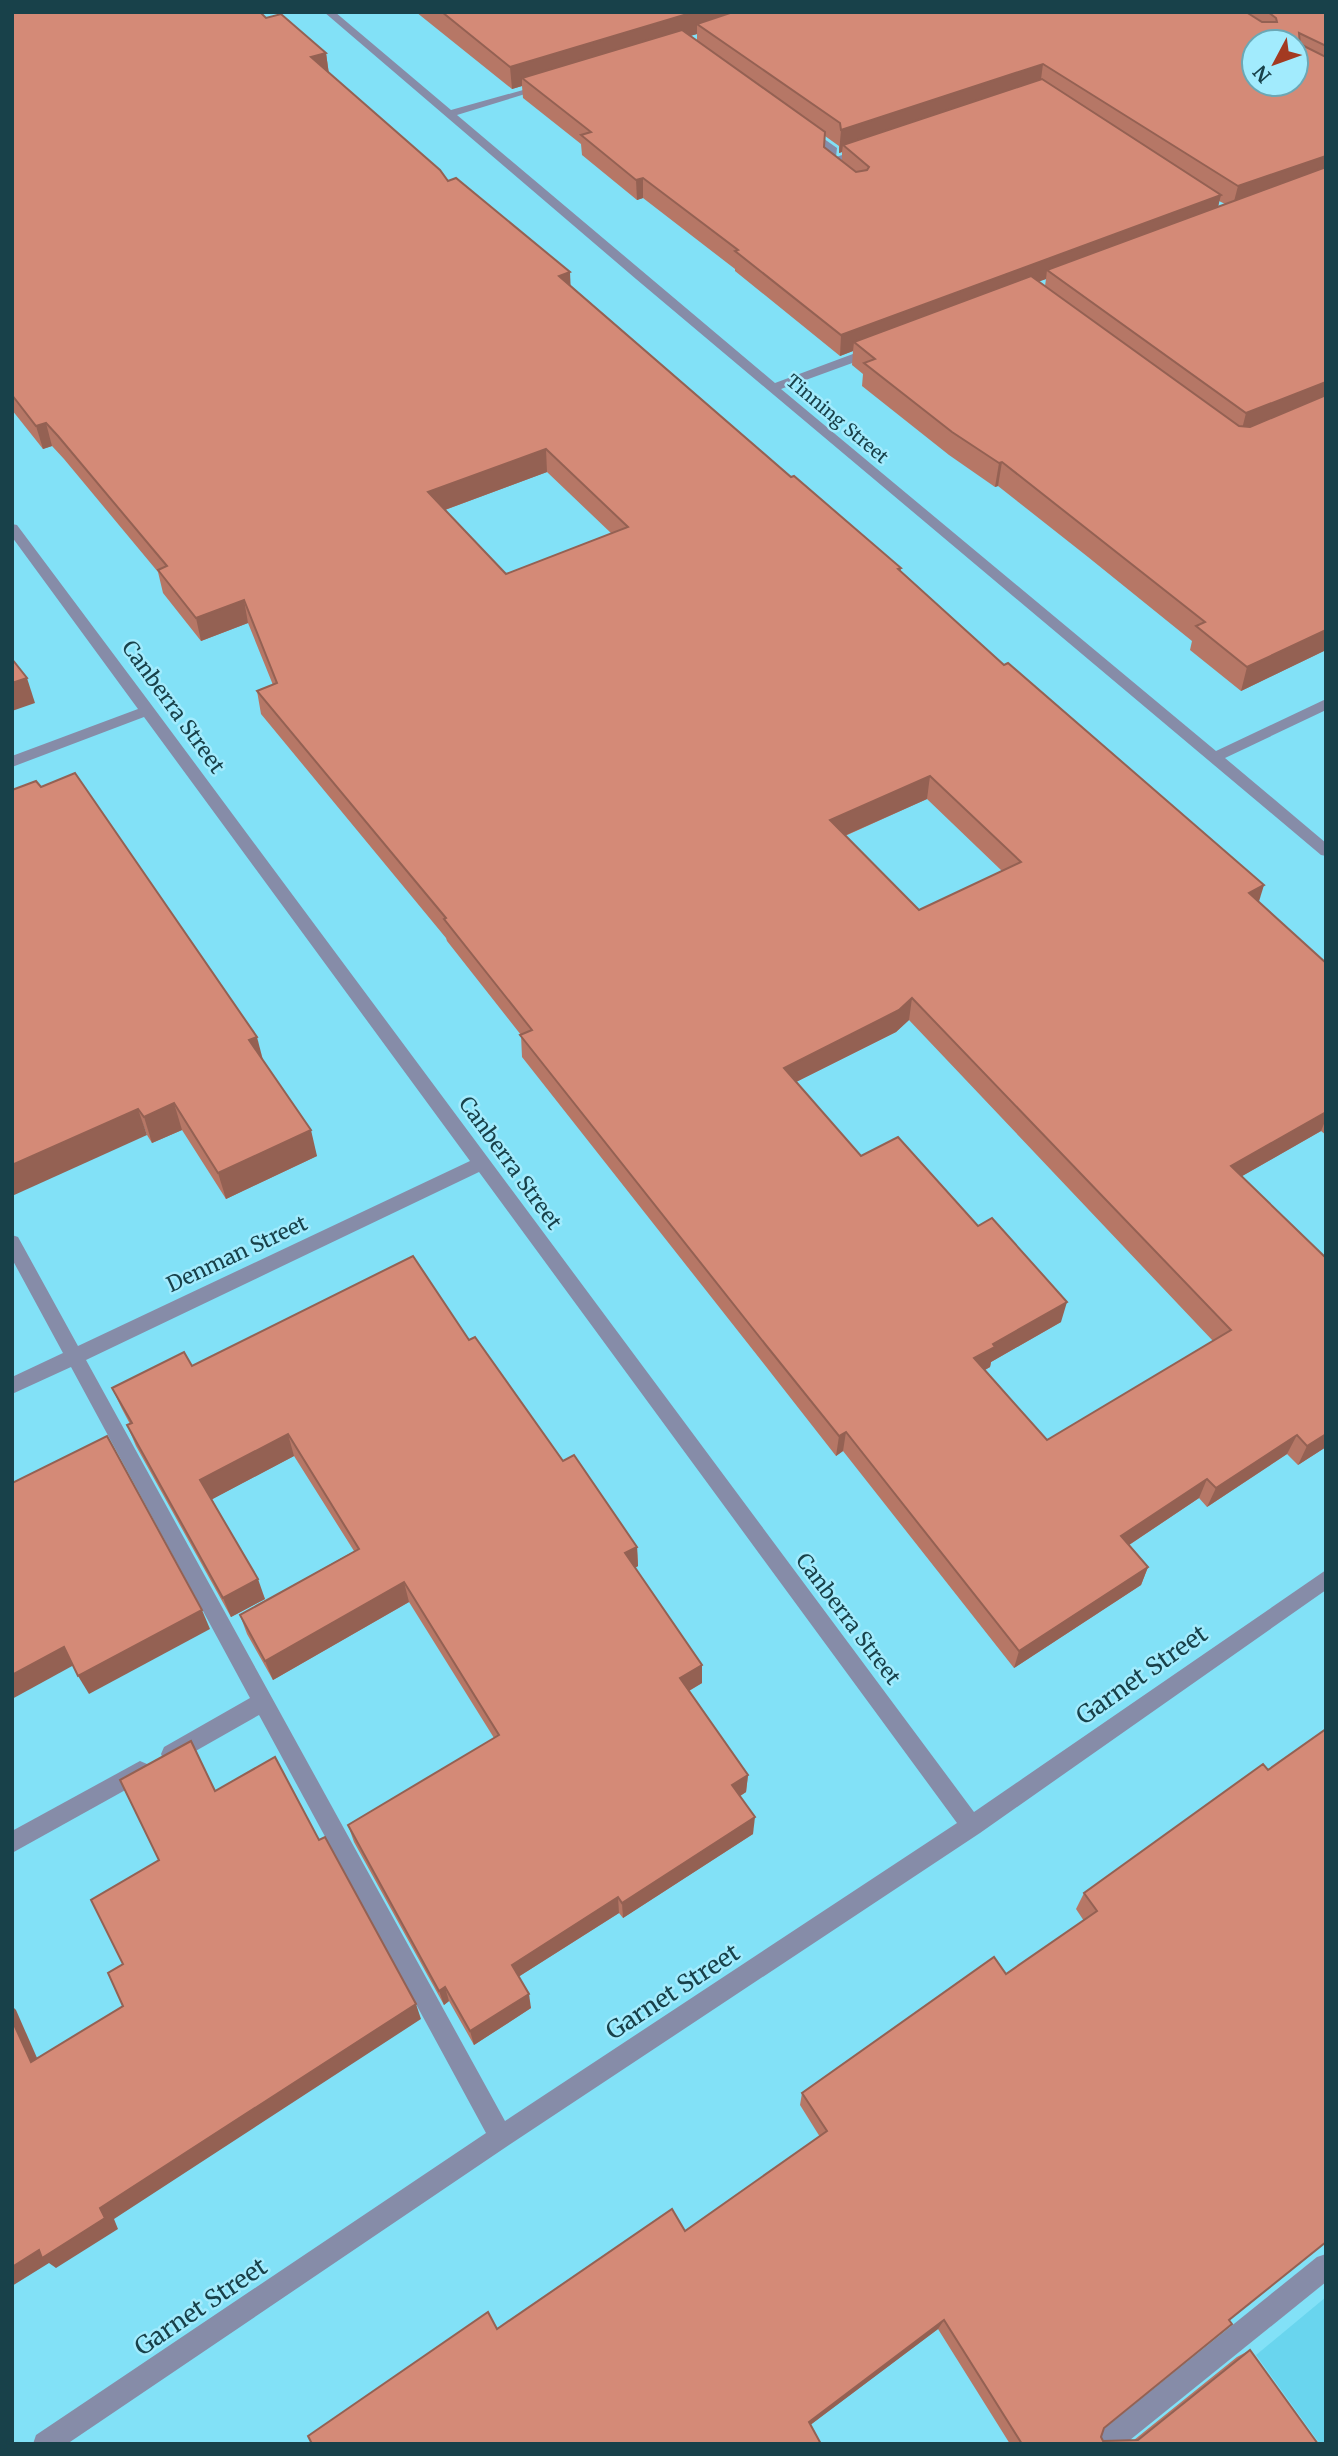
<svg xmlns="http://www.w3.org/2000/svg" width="1338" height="2456" font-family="Merriweather,serif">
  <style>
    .built { fill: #69d5ee }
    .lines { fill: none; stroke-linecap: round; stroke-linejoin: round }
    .minor { fill: #868ca8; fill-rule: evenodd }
    .wall { fill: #b67766; fill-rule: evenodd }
    .shaded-wall { fill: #946153 }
    .building { fill: #d48a77; stroke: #946153; stroke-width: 2; fill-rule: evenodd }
    .labels { text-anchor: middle; stroke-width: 5; stroke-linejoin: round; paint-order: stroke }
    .far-street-label { font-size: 18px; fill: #18414a; stroke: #a2ebfd }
    .street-label { font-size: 21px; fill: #18414a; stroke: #a2ebfd }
    .near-street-label { font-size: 24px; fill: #18414a; stroke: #a2ebfd }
  </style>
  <rect width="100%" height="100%" fill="#82e1f7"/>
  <path class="built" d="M1326,2297V2444H1320L1256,2355Z"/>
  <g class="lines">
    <g class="minor">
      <path d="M324,12H335L451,110L548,83V87L457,115L775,383L869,348H877V354L781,389L1216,751L1326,699V710L1225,758L1326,843V856L1321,855L636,279Z"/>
      <path d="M802,129H810L837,148L836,157L864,148L869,151L832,165H824L827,151L802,133Z"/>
      <path d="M12,524L17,525L153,707L974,1812L1326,1570V1590L980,1833L509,2145L67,2444H33L36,2435L486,2133L259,1715L178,1761L171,1764L164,1761L161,1754L164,1747L250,1698L71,1367L12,1394V1377L63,1353L12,1259V1235L18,1237L78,1346L470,1161L144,717L12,767V756L138,709L12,537ZM479,1172L957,1823L505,2121L86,1360Z"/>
      <path d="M140,1761L147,1764L150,1771L147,1778L12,1853V1831Z"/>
      <path d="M1326,2254V2282L1125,2444H1093L1096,2435L1317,2257Z"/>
    </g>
  </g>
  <g class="wall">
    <path d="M12,12L266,18L326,53L329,74L448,181L570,272V285L791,477L901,568V571L1259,902L1326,963V1135L1321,1131L1242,1176L1326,1447L1298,1465L1287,1454L1207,1507L1199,1498L1129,1545L1148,1567L1141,1585L1014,1668L843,1451L836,1456L764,1364L522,1057L521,1035L447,941L446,938L261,714L257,691L273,685L248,623L201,641L163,593L158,572L64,459L52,446L43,449L12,410ZM547,472L612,534L506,574L445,510ZM927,799L1002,871L919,910L845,836ZM909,1020L1213,1341L1047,1440L985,1370L990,1367L991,1362L1061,1322L861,1156L796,1082L896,1032Z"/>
    <path d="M416,12H1326V650L1241,691L1190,650L1192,641L1088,557L998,486L995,487L949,455L862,386L863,374L852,365L853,351L840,356L735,271V269L643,198L637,200L582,155L581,144L523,98L522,86L512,89ZM697,34V41L689,36ZM825,136L839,146V153L842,152V161L824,147ZM1219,201L1225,204L1218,207ZM1046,279L1045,286L1039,281Z"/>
    <path d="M12,790L263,1061L317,1156L226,1199L182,1130L152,1143L147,1135Z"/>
    <path d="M469,1340L563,1461L637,1547L638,1566L635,1568L702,1665V1683L689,1691L748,1775L746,1792L740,1796L753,1834L623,1918L619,1913L518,1977L531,2008L474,2045L449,2001L444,2005L354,1842L348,1825L494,1738L409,1602L273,1680L247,1634L240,1615L354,1551L294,1456L212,1499L265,1599L231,1617L136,1446L127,1425L130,1424L122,1409L112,1388L192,1366Z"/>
    <path d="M1263,1764L1229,2320L1104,2428L1101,2437L1103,2441L1134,2440L1237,2357L1250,2350L1318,2444H1010L938,2329L810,2425L497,2329L685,2231L820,2137L800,2105L802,2093L1006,1974L1084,1921L1076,1909L1084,1893Z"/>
  </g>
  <g class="shaded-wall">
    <path d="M694,12H768L697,24V34L529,84L522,78V86L512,89L510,67Z"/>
    <path d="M326,53L329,75L311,57Z"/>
    <path d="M1043,64L1040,87L843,145L842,152L839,153L841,130Z"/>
    <path d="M1326,156V176L1232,209L1238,186Z"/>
    <path d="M643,178V198L637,200L636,180Z"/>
    <path d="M1221,195L1216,215L1047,270L1046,279L861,348L854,342L853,351L840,356L841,335Z"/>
    <path d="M570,272L571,295L559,276Z"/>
    <path d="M1326,382V403L1240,437L1246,413Z"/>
    <path d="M46,423L52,446L43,449L36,426Z"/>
    <path d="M546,449L547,472L431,515L428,492Z"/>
    <path d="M1002,462L998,486L995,487L999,463Z"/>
    <path d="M244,600L248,623L201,641L196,618Z"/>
    <path d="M1326,630V650L1241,691L1247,667Z"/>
    <path d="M27,678L35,703L12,711V683Z"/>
    <path d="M930,776L927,799L828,843L830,820Z"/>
    <path d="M1264,885L1257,908L1249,893Z"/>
    <path d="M912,998L909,1020L896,1032L782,1089L784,1068Z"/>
    <path d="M257,1037L264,1064L249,1040Z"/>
    <path d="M174,1103L182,1130L152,1143L144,1117Z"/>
    <path d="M138,1109L147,1135L12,1196V1165Z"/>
    <path d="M1326,1112V1119L1321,1131L1223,1187L1231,1166Z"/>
    <path d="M311,1130L317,1156L226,1199L218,1173Z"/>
    <path d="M1067,1302L1061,1322L991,1362L990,1367L970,1378L974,1358L993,1344Z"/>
    <path d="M846,1432L843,1451L836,1456L839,1436Z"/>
    <path d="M288,1434L294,1456L209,1501L200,1480Z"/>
    <path d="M1326,1434V1447L1298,1465L1307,1446Z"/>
    <path d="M1297,1435L1287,1454L1207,1507L1216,1488Z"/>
    <path d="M1207,1479L1199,1498L1114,1555L1121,1536Z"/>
    <path d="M637,1547L638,1566L626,1573L625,1553Z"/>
    <path d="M1148,1567L1141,1585L1014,1668L1019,1651Z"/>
    <path d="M258,1579L265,1599L231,1617L223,1598Z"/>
    <path d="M404,1582L409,1602L273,1680L265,1661Z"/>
    <path d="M202,1610L210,1629L89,1694L78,1676Z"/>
    <path d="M64,1647L74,1665L12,1699V1675Z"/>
    <path d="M702,1665V1683L680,1696V1678Z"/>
    <path d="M748,1775L746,1792L731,1802L732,1785Z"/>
    <path d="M755,1817L753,1834L623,1918L622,1903Z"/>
    <path d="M618,1897L619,1913L515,1979L512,1965Z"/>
    <path d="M445,1987L449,2001L444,2005L439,1991Z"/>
    <path d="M529,1994L531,2008L474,2045L470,2031Z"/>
    <path d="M416,2004L421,2019L114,2219L118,2229L56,2268L49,2263L12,2286V2267L100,2208Z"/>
    <path d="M12,2006L16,2010L45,2076L31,2062L12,2020Z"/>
    <path d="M944,2320L938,2329L805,2429L809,2422Z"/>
  </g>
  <g class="building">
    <path d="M12,12H260L266,18L281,14L326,53L311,57L440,170L448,181L456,178L570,272L559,276L791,477L794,476L901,568L898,569L1004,665L1008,663L1264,885L1249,893L1326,963V1112L1231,1166L1326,1258V1434L1307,1446L1297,1435L1216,1488L1207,1479L1121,1536L1148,1567L1019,1651L846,1432L839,1436L765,1344L520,1035L532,1030L444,919L446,918L257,691L277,683L244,600L196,618L158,570L167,566L58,436L46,423L36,426L12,395ZM546,449L628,527L506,574L428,492ZM930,776L1021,862L919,910L830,820ZM912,998L1231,1330L1047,1440L974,1358L995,1347L993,1344L1067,1302L992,1218L978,1226L898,1137L861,1156L784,1068L899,1010Z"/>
    <path d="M442,12H694L510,67Z"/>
    <path d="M733,12H1246L1262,22H1277L1276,18L1268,12H1326V46L1299,33L1300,44L1326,57V156L1238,186L1043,64L841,130L840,123L697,24ZM1254,42H1296V84H1254Z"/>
    <path d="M682,30L825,132L824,147L856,172L867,170L869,167L843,145L1042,79L1221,195L841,335L735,251L738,250L643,178L636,180L581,135L591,132L522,78Z"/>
    <path d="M1326,167V382L1246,413L1047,270Z"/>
    <path d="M1031,276L1239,426L1250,427L1326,395V630L1247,667L1196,626L1205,622L1002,462L999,463L952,432L864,363L875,359L854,342Z"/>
    <path d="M12,659L27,678L12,683Z"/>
    <path d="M75,773L257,1037L249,1040L311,1130L218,1173L174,1103L144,1117L138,1109L12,1165V790L36,781L41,787Z"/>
    <path d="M413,1256L469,1340L475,1337L563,1461L574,1455L637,1547L625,1553L702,1665L680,1678L748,1775L732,1785L755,1817L622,1903L618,1897L512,1965L529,1994L470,2031L445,1987L439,1991L348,1825L499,1735L404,1582L265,1661L240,1615L359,1549L288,1434L200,1480L258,1579L223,1598L127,1425L132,1423L112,1388L184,1352L192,1366Z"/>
    <path d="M107,1436L202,1610L78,1676L64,1647L12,1675V1483Z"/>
    <path d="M1326,1729V2242L1229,2320L1232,2324L1104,2428L1101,2437L1103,2441L1138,2440L1250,2350L1318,2444H1022L944,2320L809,2422L821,2444H312L308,2436L488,2312L497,2329L672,2209L685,2231L827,2131L802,2093L994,1957L1006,1974L1097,1911L1084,1893L1263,1764L1268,1770Z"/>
    <path d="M191,1741L215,1791L275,1757L319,1840L325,1837L416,2004L100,2208L105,2218L42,2258L39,2250L12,2267V2020L31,2062L123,2006L108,1973L123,1964L91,1900L159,1860L120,1780Z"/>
  </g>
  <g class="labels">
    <g class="far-street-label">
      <text transform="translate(837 419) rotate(40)" y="6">Tinning Street</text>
    </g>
    <g class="street-label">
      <text transform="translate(173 707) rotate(54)" y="7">Canberra Street</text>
      <text transform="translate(510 1163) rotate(54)" y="7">Canberra Street</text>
      <text transform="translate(237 1254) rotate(-25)" y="7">Denman Street</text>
      <text transform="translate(848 1619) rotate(53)" y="7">Canberra Street</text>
    </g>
    <g class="near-street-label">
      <text transform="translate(1142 1675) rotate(-35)" y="8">Garnet Street</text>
      <text transform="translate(673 1992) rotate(-33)" y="8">Garnet Street</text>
      <text transform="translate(201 2307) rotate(-34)" y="8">Garnet Street</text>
    </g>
  </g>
  <rect width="1338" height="2456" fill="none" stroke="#18414a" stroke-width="28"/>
  <g transform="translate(1275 63) rotate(229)"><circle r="33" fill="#a2ebfd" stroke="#6ba7b5" stroke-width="2"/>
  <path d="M0-5L12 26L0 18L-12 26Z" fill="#a33a21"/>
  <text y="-10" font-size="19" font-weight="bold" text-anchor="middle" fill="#18414a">N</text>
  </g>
</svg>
